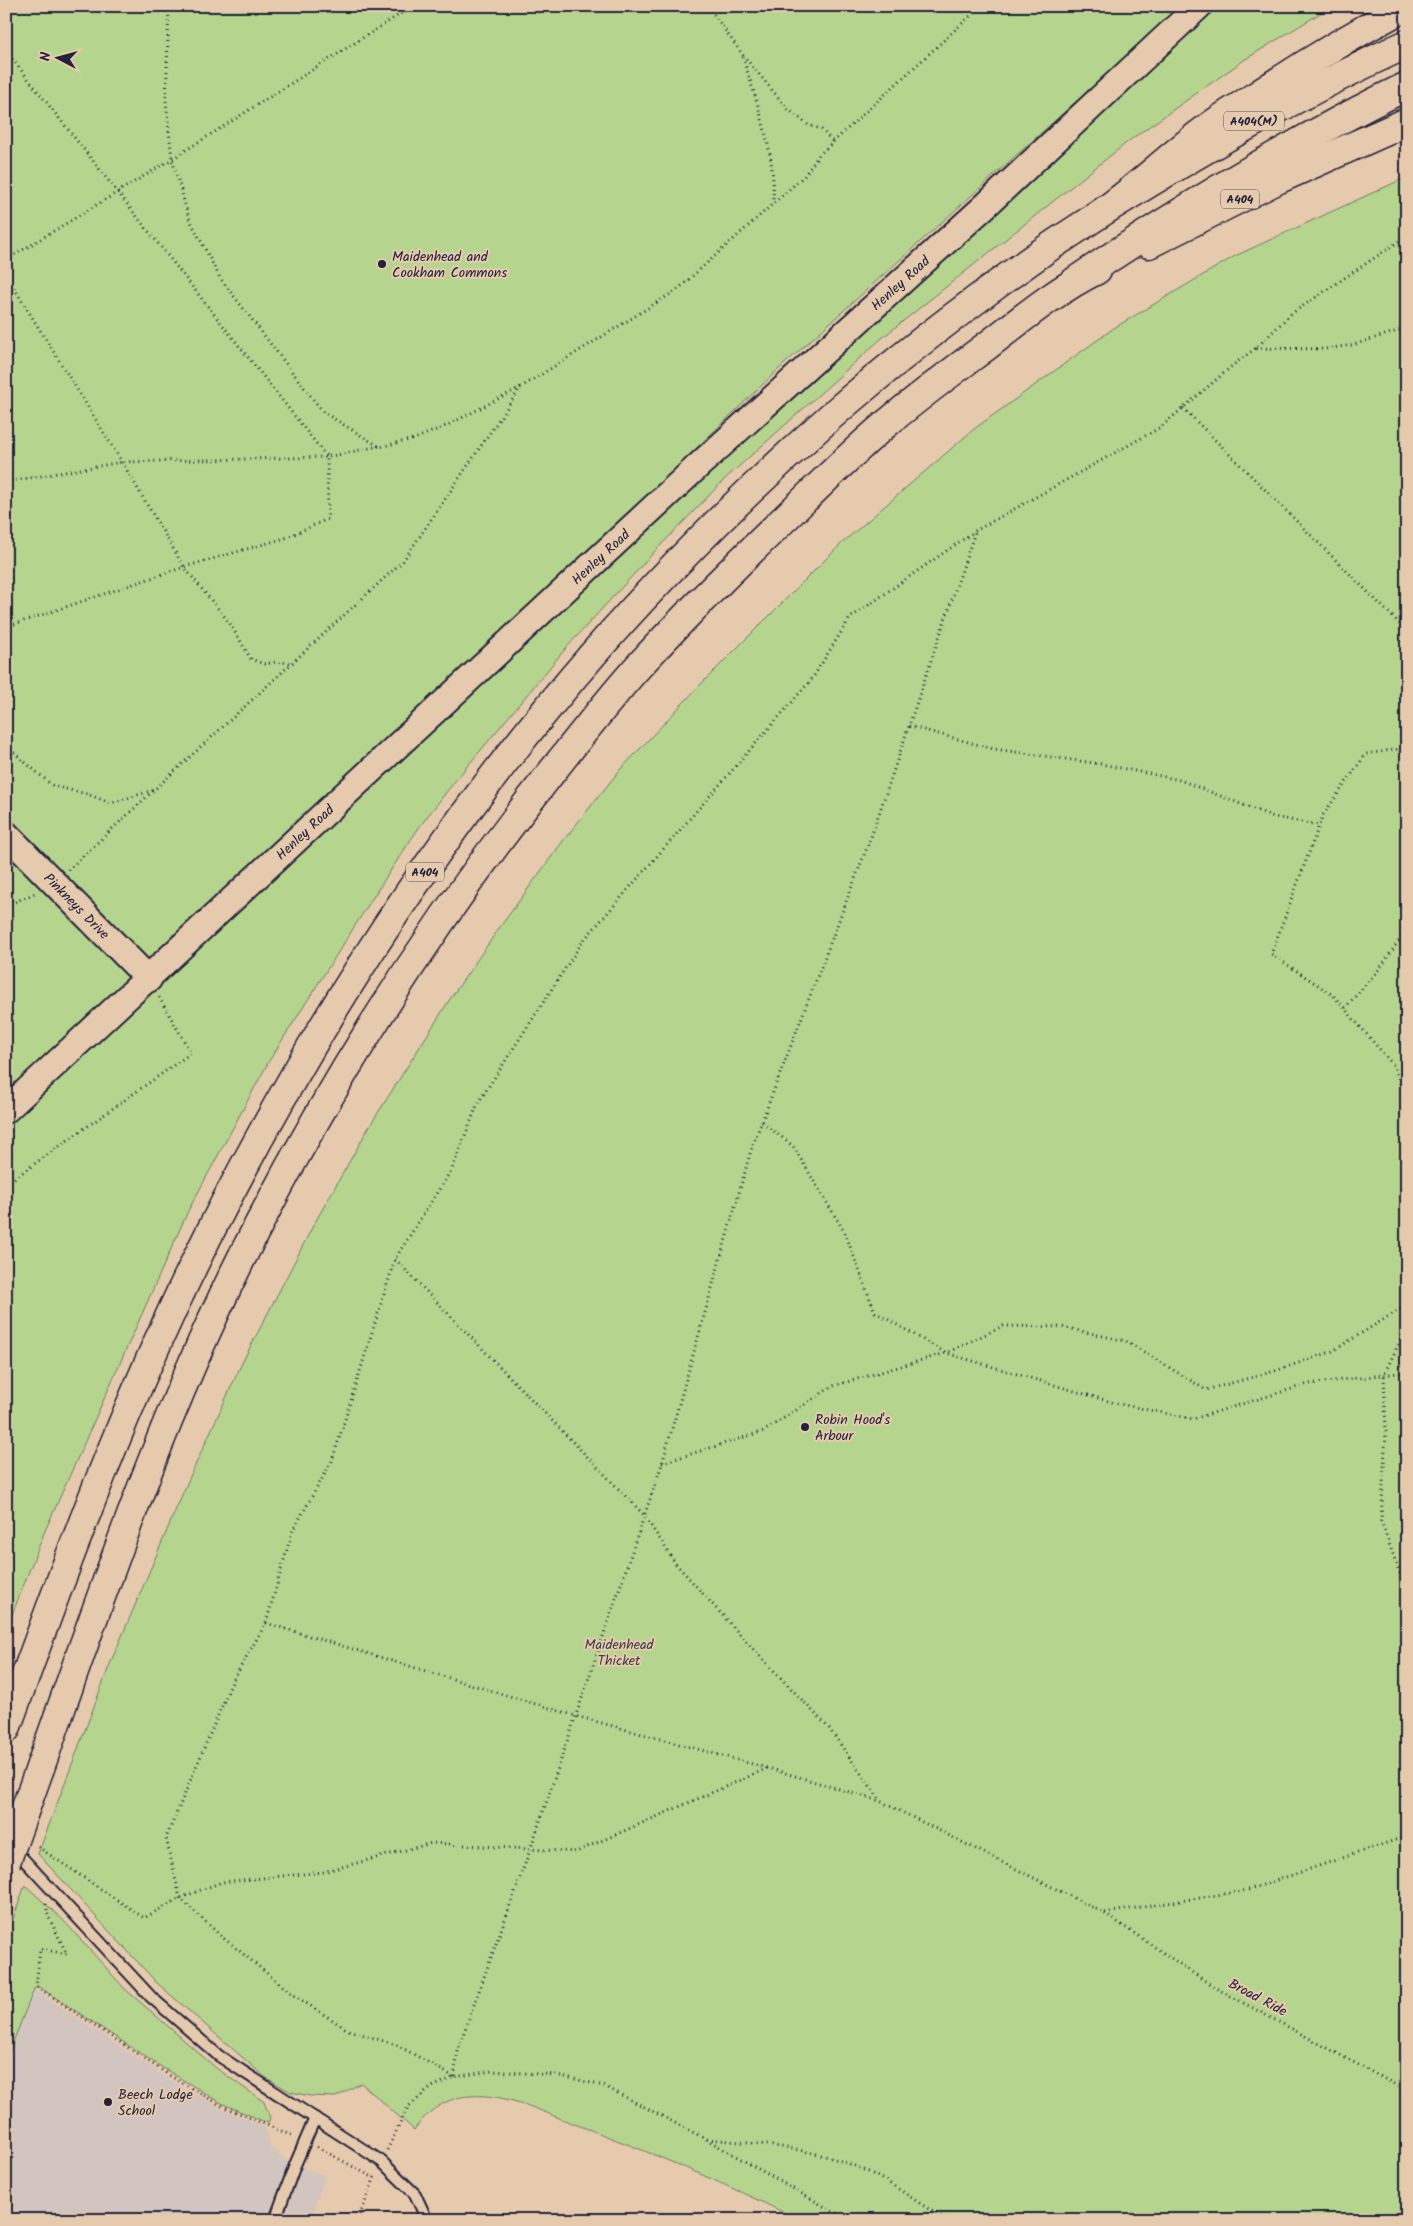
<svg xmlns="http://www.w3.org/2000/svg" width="1413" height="2226" font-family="Kalam,sans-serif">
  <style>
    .built { fill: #d2c5bf }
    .green { fill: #b5d58e; stroke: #6c7c64 }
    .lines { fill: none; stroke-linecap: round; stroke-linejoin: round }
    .service-casing { stroke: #22223b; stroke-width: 14 }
    .tertiary-casing { stroke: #22223b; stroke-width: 29 }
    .trunk-casing { stroke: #22223b; stroke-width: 31 }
    .motorway-casing { stroke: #22223b; stroke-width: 31 }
    .path { stroke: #22223b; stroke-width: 3; stroke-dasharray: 1 4; stroke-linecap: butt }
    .service { stroke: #e6caad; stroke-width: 10 }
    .tertiary { stroke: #e6caad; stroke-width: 25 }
    .trunk { stroke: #e6caad; stroke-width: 28 }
    .motorway { stroke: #e6caad; stroke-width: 28 }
    .trunk-bridge-casing { stroke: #22223b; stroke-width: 31; stroke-linecap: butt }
    .trunk-bridge { stroke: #e6caad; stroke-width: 28 }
    .poi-dot { fill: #22223b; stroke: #e6caad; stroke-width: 2 }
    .labels { text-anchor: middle; stroke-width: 4; stroke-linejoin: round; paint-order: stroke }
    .shield { fill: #e6caad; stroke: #5d545d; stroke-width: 1 }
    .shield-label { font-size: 12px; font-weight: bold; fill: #22223b }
    .poi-label { font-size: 14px; fill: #22223b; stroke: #e6caad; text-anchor: start }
    .street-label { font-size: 14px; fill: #22223b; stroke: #e6caad }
    .park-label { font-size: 14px; fill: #383d47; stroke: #e6caad }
  </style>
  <rect width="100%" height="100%" fill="#e6caad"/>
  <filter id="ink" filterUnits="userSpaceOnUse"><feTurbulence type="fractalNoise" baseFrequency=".02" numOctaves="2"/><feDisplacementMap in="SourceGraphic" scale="10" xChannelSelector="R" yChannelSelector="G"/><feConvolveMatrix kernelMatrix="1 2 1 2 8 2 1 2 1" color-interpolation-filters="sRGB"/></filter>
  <g filter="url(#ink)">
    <path class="built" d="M34,1989L170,2080L222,2109L263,2126L268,2135L270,2147L284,2159L295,2165L325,2175L311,2220H6V2060Z"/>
    <g class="green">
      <path d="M6,6H1182L781,367L503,633L6,1093Z"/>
      <path d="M1215,6H1332L1244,60L1130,140L882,338L726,478L657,549L566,648L455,781L420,826L377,891L269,1061L188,1211L44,1533L6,1630V1126Z"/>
      <path d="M1407,177V2220H799C725,2183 650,2152 572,2123C540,2111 506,2093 470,2096C447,2097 426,2112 414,2130L361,2083L336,2097L310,2096L291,2092L265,2077L157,1983L38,1854L110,1664L188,1481L242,1363L314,1224L369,1127L450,999L500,927L563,841L619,771L701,684L842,543L974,429L1114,328L1235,256Z"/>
      <path d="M25,1885L63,1920L125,1989L216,2068L264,2102L270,2118L268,2123L223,2104L155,2063L39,1987L34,1989L6,2060V1939Z"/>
    </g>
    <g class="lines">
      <g class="service-casing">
        <g id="service">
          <path d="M14,1849L151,1997L219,2056L381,2161L415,2194L427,2220"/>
          <path d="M275,2220L295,2165L315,2118"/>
        </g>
      </g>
      <g class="tertiary-casing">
        <g id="tertiary">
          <path id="s1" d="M6,834L149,979"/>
          <path id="s2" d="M6,1110L698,466L984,207L1199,6"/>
        </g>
      </g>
      <g class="trunk-casing">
        <g id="trunk">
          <path d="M1149,244L1279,179L1407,122"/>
          <path d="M6,1729C67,1561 129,1392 210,1232C304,1046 418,864 551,704C635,601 731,505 830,417C896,359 966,306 1038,255C1059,240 1082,226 1104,211C1138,187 1168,157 1202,132C1220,118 1240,106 1259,94C1307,62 1356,33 1407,6"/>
          <path d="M40,1768C101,1597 159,1424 240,1261C326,1090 428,928 547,778C576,741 605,704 636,669C689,611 745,556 802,502C831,474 860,445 892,419C923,393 956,369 988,345C1023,318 1058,289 1097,270"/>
        </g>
      </g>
      <g class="motorway-casing">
        <g id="motorway">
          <path d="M1107,209C1204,148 1303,92 1407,44"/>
          <path d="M1075,281C1182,209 1291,142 1407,86"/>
        </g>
      </g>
      <g class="path">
        <path d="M169,6L166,101L172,159L189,218L220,278L323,412L380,447L413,439"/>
        <path d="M708,6L742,54L788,109L808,125L821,129L833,142"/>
        <path d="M6,51L327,457L328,519L285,538L184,567L6,627"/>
        <path d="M743,57C757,104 776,153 773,202"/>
        <path d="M6,260L172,159L413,6"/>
        <path d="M6,275L122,462L184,567L229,622L251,659L264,664L276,662L290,663"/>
        <path d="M1256,348L1325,349L1353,345L1407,328"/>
        <path d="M1183,408L1407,631"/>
        <path d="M412,440L448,425L521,387"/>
        <path d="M6,482L122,462L327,457L379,446"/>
        <path d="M909,726L994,749L1101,764L1180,780L1274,817L1319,825"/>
        <path d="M6,746L53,786L87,794L111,803L154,790L403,561L521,387L677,290L804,176L819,155L981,6"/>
        <path d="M1407,748L1366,754L1323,815L1271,954L1333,995L1394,1066L1407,1102"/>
        <path d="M68,870L153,791"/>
        <path d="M6,906L35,893"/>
        <path d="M1345,1008L1381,967L1407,929"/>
        <path d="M762,1122L793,1146L845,1233L875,1312L946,1353L1115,1403L1193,1419L1308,1384L1407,1372"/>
        <path d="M6,1184L191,1053L159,997"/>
        <path d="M395,1259L644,1515L676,1564L754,1650L828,1727L880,1800"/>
        <path d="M1407,1326L1384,1375L1386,1432L1381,1521L1407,1593"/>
        <path d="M662,1463L764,1431L833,1386L946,1353L1003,1326L1062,1327L1126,1341L1206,1390L1275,1371L1331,1352L1407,1305"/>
        <path d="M266,1623L576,1716L767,1768"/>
        <path d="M38,1847L144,1918L180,1898L222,1882L323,1872L432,1843L576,1852L768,1768L880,1801L1104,1913L1214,1987L1407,2091"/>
        <path d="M46,1904L48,1916L67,1954L40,1949L36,1986L169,2075L222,2106L293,2136"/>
        <path d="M1105,1913L1248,1890L1407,1836"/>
        <path d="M454,2077L397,2045L348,2030L295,1996L221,1936L180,1898L166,1838L233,1680L266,1623L292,1532L332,1461L395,1259L452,1169L478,1103L583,941L812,679L850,618L975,531L1161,427L1232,366L1256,348L1291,314L1407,236"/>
        <path d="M454,2077L459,2046L530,1850L662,1464L752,1147L871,837L975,532"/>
        <path d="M707,2139C765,2144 828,2149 880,2178C904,2191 924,2208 948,2220"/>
        <path d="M317,2147L374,2178"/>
        <path d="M387,2150L408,2107L432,2087L454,2077L492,2071L557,2075L604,2086L704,2138L848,2220"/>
        <path d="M358,2220L376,2174"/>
      </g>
      <use href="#service" class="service"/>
      <use href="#tertiary" class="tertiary"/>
      <use href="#trunk" class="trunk"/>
      <use href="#motorway" class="motorway"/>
      <g class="trunk-bridge-casing">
        <path id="trunk-bridge" d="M6,1862L40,1768"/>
      </g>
      <use href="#trunk-bridge" class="trunk-bridge"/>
    </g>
  </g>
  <g class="poi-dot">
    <circle cx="382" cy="264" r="5"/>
    <circle cx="805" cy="1427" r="5"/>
    <circle cx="108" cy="2102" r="5"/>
  </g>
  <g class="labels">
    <g class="shield">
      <rect x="1224" y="111.5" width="60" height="19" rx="4"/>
      <rect x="1221" y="189.5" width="38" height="19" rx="4"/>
      <rect x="406" y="862.5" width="38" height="19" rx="4"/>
    </g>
    <g class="shield-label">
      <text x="1254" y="125">A404(M)</text>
      <text x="1240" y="203">A404</text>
      <text x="425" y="876">A404</text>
    </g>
    <g class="poi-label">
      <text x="392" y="261">Maidenhead and<tspan x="392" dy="16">Cookham Commons</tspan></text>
      <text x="815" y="1424">Robin Hood's<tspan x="815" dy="16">Arbour</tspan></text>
      <text x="118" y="2099">Beech Lodge<tspan x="118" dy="16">School</tspan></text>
    </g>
    <g class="street-label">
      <text dy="5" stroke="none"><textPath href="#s2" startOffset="1218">Henley Road</textPath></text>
      <text dy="5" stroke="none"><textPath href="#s2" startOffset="812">Henley Road</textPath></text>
      <text dy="5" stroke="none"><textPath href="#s2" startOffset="408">Henley Road</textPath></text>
      <text dy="5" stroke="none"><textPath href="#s1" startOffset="101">Pinkneys Drive</textPath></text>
      <text transform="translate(1258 1997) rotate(28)" y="5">Broad Ride</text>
    </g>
    <g class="park-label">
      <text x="619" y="1649">Maidenhead<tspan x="619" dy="16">Thicket</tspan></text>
    </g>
  </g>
  <rect width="1413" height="2226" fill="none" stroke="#e6caad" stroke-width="25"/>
  <rect x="12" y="12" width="1388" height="2201" fill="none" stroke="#22223b" stroke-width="2" filter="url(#ink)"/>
  <g transform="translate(58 58) rotate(276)" stroke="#e6caad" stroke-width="4" paint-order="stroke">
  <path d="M0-4L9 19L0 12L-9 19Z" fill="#22223b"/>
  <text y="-8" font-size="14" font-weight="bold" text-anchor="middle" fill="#22223b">N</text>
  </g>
</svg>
